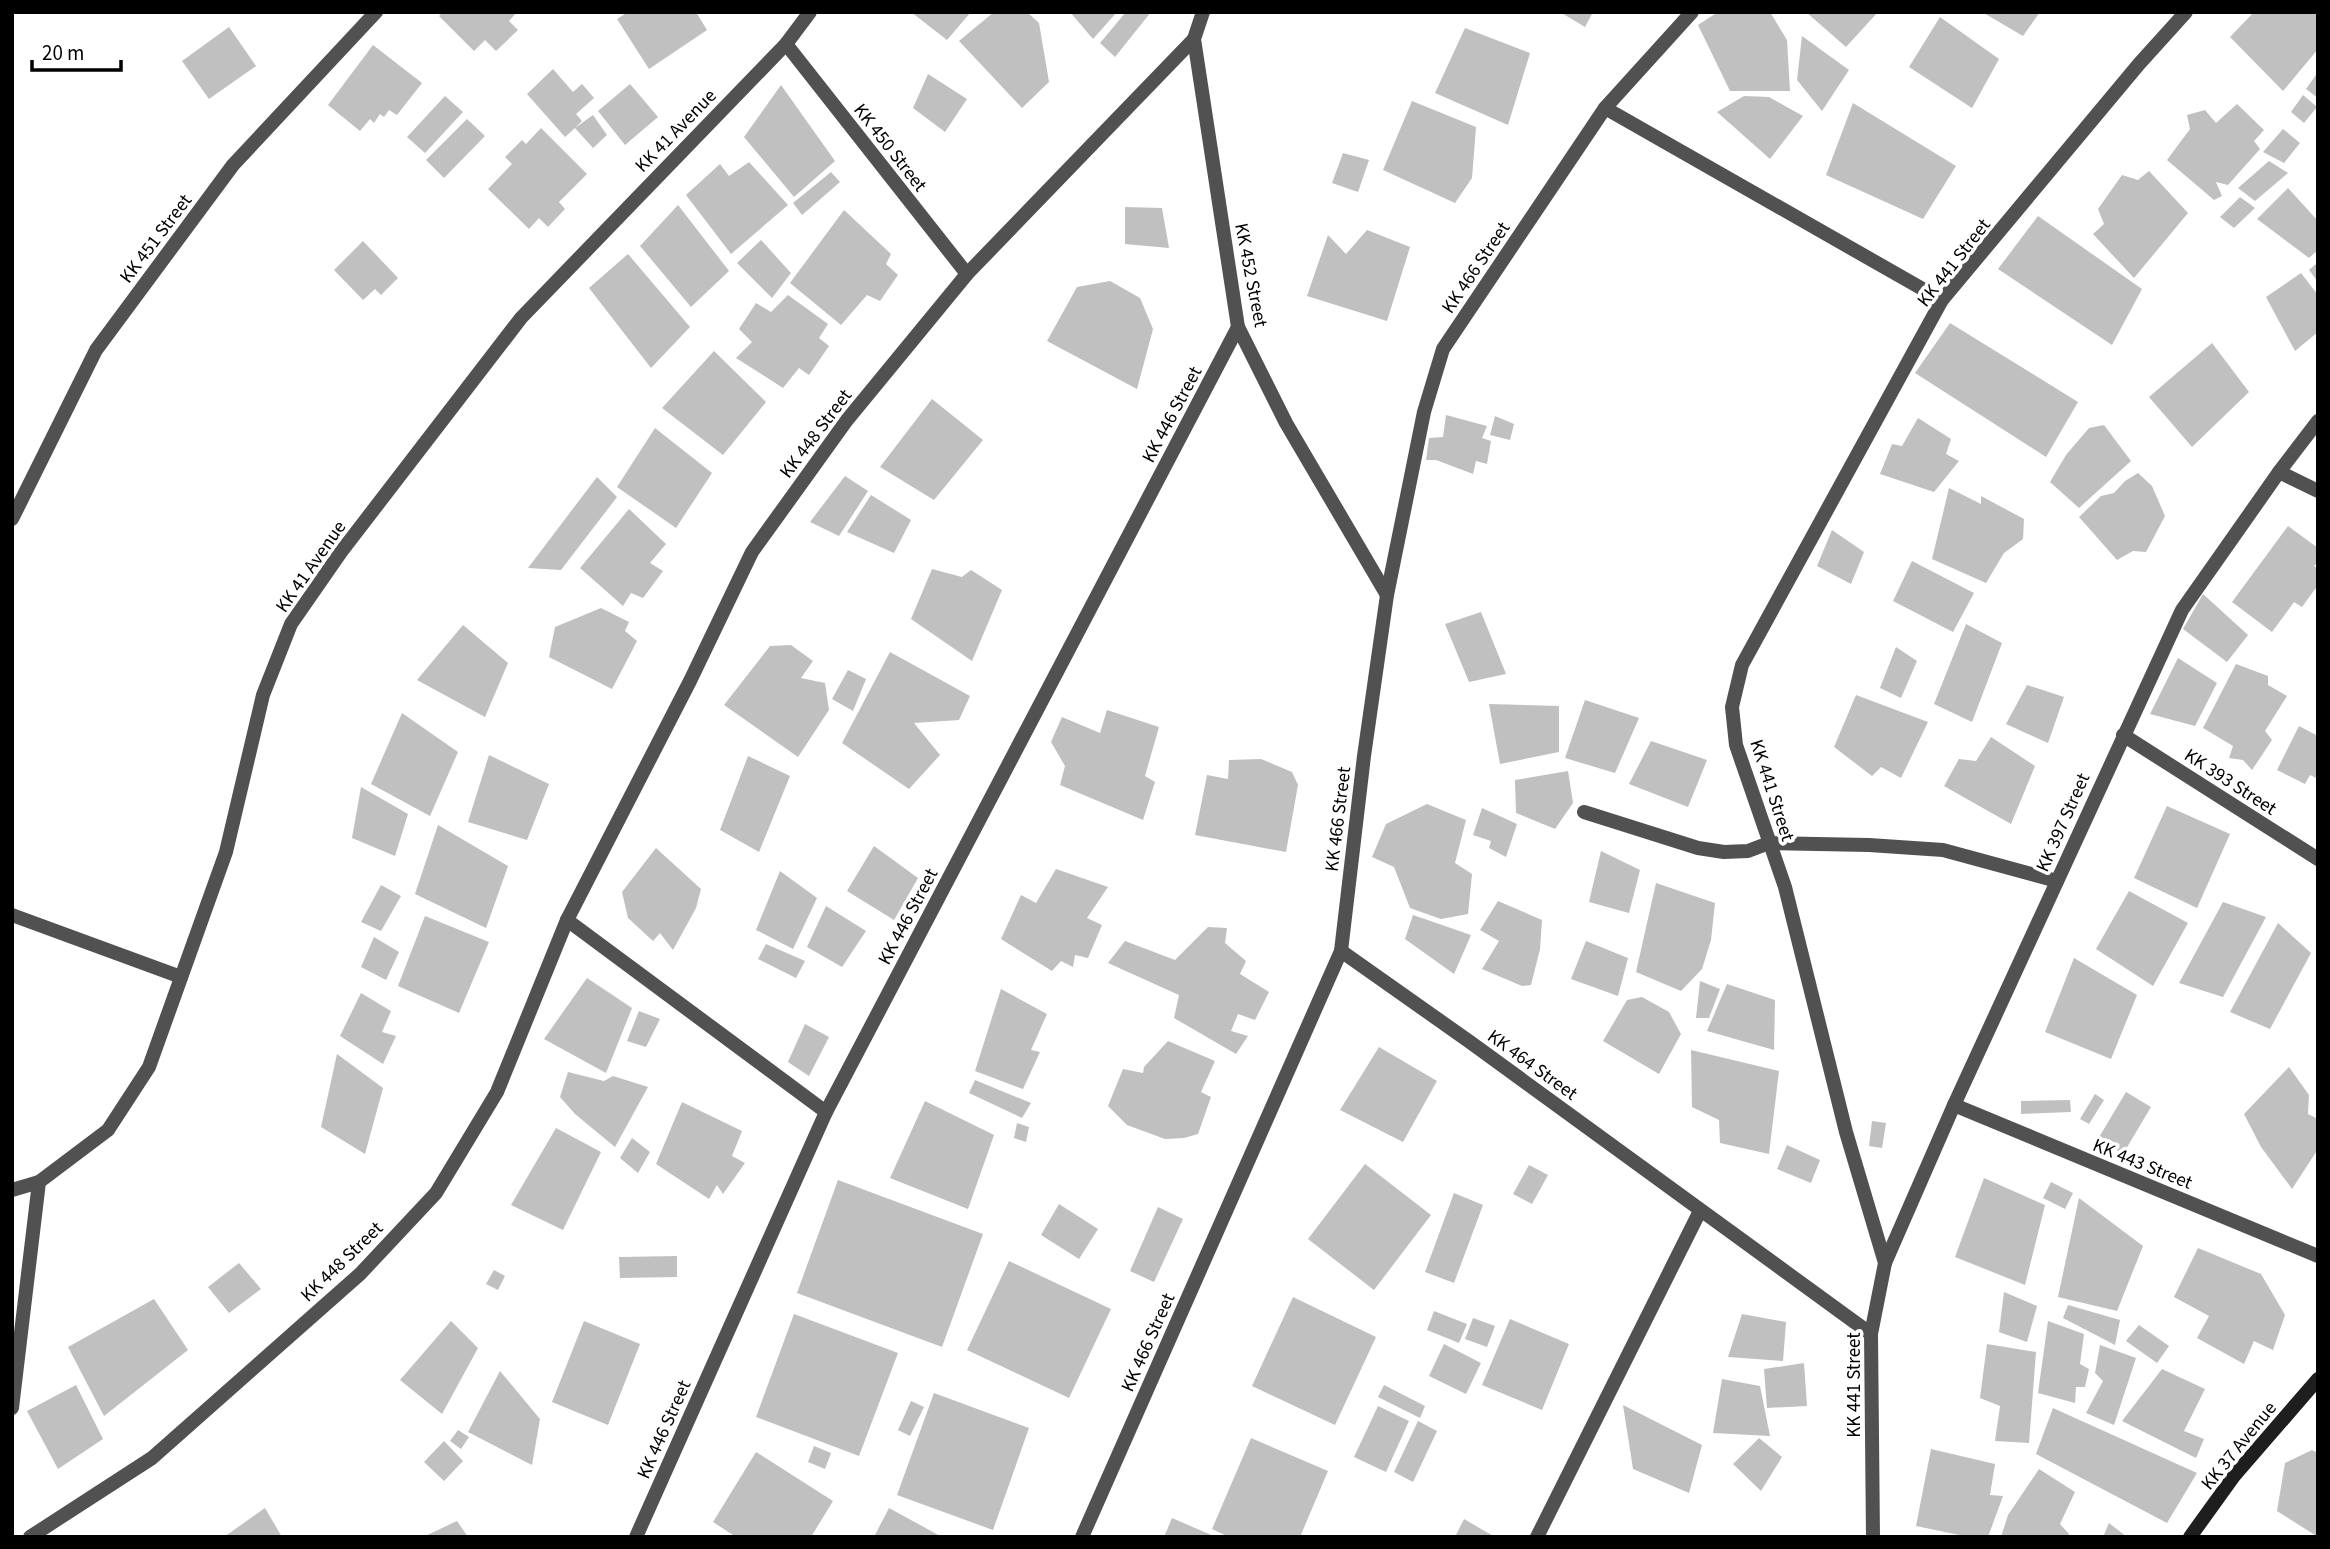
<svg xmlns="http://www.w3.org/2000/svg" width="2330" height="1549" font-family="'Source Sans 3',sans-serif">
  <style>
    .building { fill: #c0c0c0 }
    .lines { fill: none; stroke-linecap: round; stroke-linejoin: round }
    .minor { stroke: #515151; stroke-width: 14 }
    .secondary { stroke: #1e1e1e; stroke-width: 14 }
    .labels { text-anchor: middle; stroke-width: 7; stroke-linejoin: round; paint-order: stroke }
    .street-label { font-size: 19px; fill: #000; stroke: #fff }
  </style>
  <rect width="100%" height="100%" fill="#fff"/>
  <g class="building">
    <path d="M443,12H517L509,21L518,30L496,51L485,40L474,51L439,16Z"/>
    <path d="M628,12H696L707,30L649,69L617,19Z"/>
    <path d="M911,12H971L947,40Z"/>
    <path d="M994,12H1027L1039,23L1049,82L1022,108L959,41Z"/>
    <path d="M1070,12H1117L1093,39Z"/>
    <path d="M1126,12H1151L1115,57L1100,43Z"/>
    <path d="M1560,12H1593L1585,27Z"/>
    <path d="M1718,12H1770L1787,40L1790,91H1730L1698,25Z"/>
    <path d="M1806,12H1878L1846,47Z"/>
    <path d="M1982,12H2040L2023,36Z"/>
    <path d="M2254,12H2314L2318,16V49L2283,91L2230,37Z"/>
    <path d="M1940,17L1999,59L1972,108L1909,67Z"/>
    <path d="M229,27L256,66L209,99L182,61Z"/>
    <path d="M1465,28L1530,53L1508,125L1435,93Z"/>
    <path d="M1802,36L1849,70L1822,111L1797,80Z"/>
    <path d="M373,45L422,83L397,115L389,110L384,117L380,114L374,123L370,119L360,131L328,105Z"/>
    <path d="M553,69L573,92L582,84L594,98L576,114L582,121L575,128L593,115L607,135L593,148L575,128L565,137L527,94Z"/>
    <path d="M2318,72V98L2306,89Z"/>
    <path d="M928,74L967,99L945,132L913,108Z"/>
    <path d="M630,84L658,117L625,145L598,111Z"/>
    <path d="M781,85L835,161L794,197L744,137Z"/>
    <path d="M2303,95L2317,107L2304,123L2291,112Z"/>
    <path d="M445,96L463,112L425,153L407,137Z"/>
    <path d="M1744,96L1769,97L1803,116L1770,159L1717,112Z"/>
    <path d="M1412,101L1476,127L1472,178L1455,203L1383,170Z"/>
    <path d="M1853,103L1956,166L1923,219L1826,175Z"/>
    <path d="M2237,104L2264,130L2254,141L2260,149L2228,185L2216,182L2222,196L2214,200L2167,160L2190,129L2187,115L2205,110L2216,123Z"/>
    <path d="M467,119L485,136L444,178L426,160Z"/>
    <path d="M541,128L587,174L559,202L565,209L548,227L539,218L529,229L488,189L512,164L505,157L522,140L526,144Z"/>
    <path d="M2283,129L2300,143L2284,163L2263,152Z"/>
    <path d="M1343,153L1369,160L1358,192L1332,183Z"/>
    <path d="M2269,161L2288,173L2255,201L2238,188Z"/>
    <path d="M749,162L788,205L731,254L686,195L720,164L729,176Z"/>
    <path d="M2149,171L2188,213L2134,278L2093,234L2104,224L2098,209L2122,175L2138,180Z"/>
    <path d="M831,172L840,182L802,215L793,203Z"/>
    <path d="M2288,188L2318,221V250L2309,258L2257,219Z"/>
    <path d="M2240,197L2255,208L2234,228L2220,217Z"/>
    <path d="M678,205L729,271L691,307L640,246Z"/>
    <path d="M1125,207L1162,208L1169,248L1125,244Z"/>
    <path d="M844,210L891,254L886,264L898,275L880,301L867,295L841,325L790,283Z"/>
    <path d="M2038,216L2142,289L2112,345L1998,269Z"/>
    <path d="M1367,230L1410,247L1387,321L1307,296L1328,235L1346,254Z"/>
    <path d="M761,240L791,273L772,298L737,263Z"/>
    <path d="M363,241L398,278L381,295L375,289L363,300L334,270Z"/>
    <path d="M628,254L690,327L651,368L589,288Z"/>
    <path d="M2318,262V282L2309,270Z"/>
    <path d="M2301,273L2318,295V332L2295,351L2266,297Z"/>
    <path d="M1110,281L1140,298L1153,329L1137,389L1047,341L1077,287Z"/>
    <path d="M788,295L828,324L819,338L829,346L809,375L799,368L783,388L736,358L752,342L739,329L756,303L771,312Z"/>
    <path d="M1950,323L2078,402L2046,457L1915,373Z"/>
    <path d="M2212,343L2249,392L2192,447L2149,397Z"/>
    <path d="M714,351L766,402L723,455L662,408Z"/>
    <path d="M932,399L983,440L934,500L880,467Z"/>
    <path d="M1446,415L1487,426L1482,438L1491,441L1487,464L1476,461L1473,474L1436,460H1426L1429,438L1443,437Z"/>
    <path d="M1495,416L1514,424L1510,440L1490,435Z"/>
    <path d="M1918,418L1951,439L1946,454L1959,461L1934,492L1880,474L1892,444L1902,446Z"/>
    <path d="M2104,425L2131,461L2079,508L2050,482L2066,455L2089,428Z"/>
    <path d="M655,428L712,473L676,528L617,487Z"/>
    <path d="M2138,473L2152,486L2165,516L2146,552L2133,551L2117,560L2079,517L2101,496L2114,493L2125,481Z"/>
    <path d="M845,476L868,491L839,536L810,522Z"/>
    <path d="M597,477L617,497L561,570L528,568Z"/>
    <path d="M1949,488L1981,504V496L2024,519L2023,539L2004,553L1986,583L1932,559Z"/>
    <path d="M871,495L911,520L894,553L847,532Z"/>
    <path d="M629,509L666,544L650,563L663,571L643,598L631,593L623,606L580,568Z"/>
    <path d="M2288,526L2318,548V562L2314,566L2318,569V585L2302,607L2294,602L2272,632L2232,602Z"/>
    <path d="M1832,530L1864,552L1851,584L1817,566Z"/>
    <path d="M1912,561L1974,593L1953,632L1893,601Z"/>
    <path d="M932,569L962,577L971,570L1002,590L972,661L911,619Z"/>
    <path d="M2203,594L2248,635L2227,662L2183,629Z"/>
    <path d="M601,608L629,622L625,631L637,641L612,689L549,657L555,627Z"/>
    <path d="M1481,612L1506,674L1469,682L1445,624Z"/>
    <path d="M1966,624L2002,643L1972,722L1934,704Z"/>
    <path d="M463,625L508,663L485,717L417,680Z"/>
    <path d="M791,645L813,661L801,678L825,683L829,710L798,757L724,705L770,646Z"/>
    <path d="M1896,647L1917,661L1901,698L1880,688Z"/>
    <path d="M890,652L970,696L959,720L914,723L940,755L909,789L842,743Z"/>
    <path d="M2178,658L2217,683L2195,726L2150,714Z"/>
    <path d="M2236,664L2268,676V685L2287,696L2265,731L2272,740L2252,770L2243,760L2229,758L2233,746L2203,728Z"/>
    <path d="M848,670L866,679L853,711L832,699Z"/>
    <path d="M2027,685L2064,697L2048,743L2006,724Z"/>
    <path d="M1856,695L1928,722L1901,778L1881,767L1872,776L1834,747Z"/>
    <path d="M1585,700L1639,718L1615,773L1565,758Z"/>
    <path d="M1489,704L1559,706V752L1500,764Z"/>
    <path d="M1107,710L1159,727L1145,776L1155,782L1143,820L1060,785L1065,766L1051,742L1062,717L1100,733Z"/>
    <path d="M402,713L458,752L430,816L371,784Z"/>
    <path d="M2299,726L2318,736V779L2310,775L2305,784L2277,770Z"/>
    <path d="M1991,737L2035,766L2011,824L1944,786L1959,759L1976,761Z"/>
    <path d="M1651,741L1707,760L1688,807L1629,784Z"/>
    <path d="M489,755L549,784L527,840L468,822Z"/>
    <path d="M748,756L790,776L759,852L720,830Z"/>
    <path d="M1261,759L1292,772L1298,785L1286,852L1195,835L1207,775L1228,779L1229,760Z"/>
    <path d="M1568,771L1573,803L1555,829L1516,813L1515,780Z"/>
    <path d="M361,787L408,814L395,856L352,838Z"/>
    <path d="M1427,804L1466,820L1455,863L1472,874L1468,914L1441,919L1410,908L1394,867L1372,857L1386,824Z"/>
    <path d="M2167,806L2230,834L2197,908L2134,878Z"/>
    <path d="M1482,808L1517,824L1506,857L1489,848L1491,841L1473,835Z"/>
    <path d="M438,825L508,866L486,928L415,894Z"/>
    <path d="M874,846L918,878L894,920L847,891Z"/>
    <path d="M656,848L701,889L696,908L673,950L660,933L653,941L628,918L622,892Z"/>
    <path d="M1601,851L1640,870L1629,913L1589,902Z"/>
    <path d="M1056,869L1108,887L1087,918L1102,925L1088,958L1075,955L1073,967L1061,961L1052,971L1001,939L1021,895L1036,903Z"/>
    <path d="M780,871L817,898L793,949L756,930Z"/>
    <path d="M1656,883L1715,903L1711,940L1702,969L1681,991L1636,972Z"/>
    <path d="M381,885L401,896L381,931L361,922Z"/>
    <path d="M2129,891L2188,923L2153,986L2096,949Z"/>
    <path d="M1498,901L1542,920L1540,949L1531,985L1522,986L1482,969L1499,941L1480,930Z"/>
    <path d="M2223,902L2266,917L2223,997L2179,983Z"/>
    <path d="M826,906L866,931L842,967L807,947Z"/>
    <path d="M1413,915L1471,935L1454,974L1405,939Z"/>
    <path d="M425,916L489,942L459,1013L398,986Z"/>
    <path d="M2278,923L2311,953L2270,1029L2230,1012Z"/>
    <path d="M1208,927L1227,928L1225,943L1246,961L1240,974L1269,992L1255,1020L1238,1014L1231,1031L1248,1036L1236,1054L1174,1018L1179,995L1108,963L1125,941L1175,960Z"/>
    <path d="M374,937L399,952L386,980L361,967Z"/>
    <path d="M1586,941L1628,958L1618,996L1571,979Z"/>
    <path d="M766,944L805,961L796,978L758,959Z"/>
    <path d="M2074,958L2137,995L2111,1059L2045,1032Z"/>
    <path d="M587,978L632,1008L606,1073L544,1039Z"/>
    <path d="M1700,981L1720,989L1709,1018H1696Z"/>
    <path d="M1727,984L1775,1000L1774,1050L1707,1031Z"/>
    <path d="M1001,989L1047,1014L1031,1050L1040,1052L1023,1089L975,1071Z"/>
    <path d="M361,993L391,1011L382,1032L396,1036L383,1064L340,1036Z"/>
    <path d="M1642,997L1669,1012L1681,1034L1659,1074L1603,1041L1627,1000Z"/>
    <path d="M639,1011L660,1019L646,1047L627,1041Z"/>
    <path d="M805,1024L829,1037L809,1076L788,1062Z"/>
    <path d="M1168,1041L1215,1061L1201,1092L1211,1097L1198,1134L1184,1138L1165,1139L1127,1125L1108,1106L1123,1069L1143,1073L1144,1067Z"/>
    <path d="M1379,1047L1437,1081L1403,1142L1340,1110Z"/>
    <path d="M1691,1050L1779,1071L1769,1154L1720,1143L1719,1120L1692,1107Z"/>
    <path d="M337,1054L383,1088L365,1154L321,1127Z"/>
    <path d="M2289,1067L2309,1095L2308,1114L2318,1119V1149L2292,1189L2261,1147L2244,1114Z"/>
    <path d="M568,1072L604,1081L613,1076L648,1087L615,1147L575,1114L560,1097Z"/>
    <path d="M975,1080L1031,1103L1022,1118L969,1093Z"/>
    <path d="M2126,1092L2151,1107L2123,1154L2098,1139Z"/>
    <path d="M2095,1094L2104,1100L2089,1124L2080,1119Z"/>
    <path d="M2070,1100L2071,1112L2021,1114V1101Z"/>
    <path d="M925,1101L994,1135L968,1209L890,1178Z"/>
    <path d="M682,1102L742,1131L732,1156L745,1163L723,1194L717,1185L709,1199L656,1164Z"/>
    <path d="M1872,1121L1886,1123L1882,1148L1869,1146Z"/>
    <path d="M1017,1123L1029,1127L1026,1142L1014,1138Z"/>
    <path d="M556,1128L601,1152L563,1230L511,1205Z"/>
    <path d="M632,1138L650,1152L638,1173L620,1158Z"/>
    <path d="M1787,1145L1820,1160L1811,1183L1777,1169Z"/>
    <path d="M1365,1164L1431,1215L1374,1290L1308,1239Z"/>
    <path d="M1529,1165L1548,1175L1532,1204L1513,1194Z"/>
    <path d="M1984,1178L2045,1205L2025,1285L1955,1257Z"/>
    <path d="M838,1180L983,1234L942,1347L797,1293Z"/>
    <path d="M2051,1182L2073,1193L2065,1209L2043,1198Z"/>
    <path d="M1454,1193L1483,1205L1454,1283L1425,1272Z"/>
    <path d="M2079,1198L2143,1246L2117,1311L2058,1297Z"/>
    <path d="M1059,1204L1098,1229L1079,1259L1041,1235Z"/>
    <path d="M1158,1207L1183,1219L1154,1282L1130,1271Z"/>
    <path d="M2198,1248L2261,1274L2285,1315L2273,1350L2254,1341L2244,1364L2197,1338L2209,1316L2174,1297Z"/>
    <path d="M677,1256V1277L620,1278L619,1257Z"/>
    <path d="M1009,1261L1111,1309L1069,1398L967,1350Z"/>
    <path d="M239,1263L261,1289L229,1313L208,1287Z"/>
    <path d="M494,1270L505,1276L498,1290L486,1284Z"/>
    <path d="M2004,1292L2037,1306L2027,1342L1999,1332Z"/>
    <path d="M1293,1297L1376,1337L1335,1425L1252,1386Z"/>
    <path d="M154,1299L188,1350L104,1416L68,1347Z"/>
    <path d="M2068,1305L2120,1320L2115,1345L2063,1318Z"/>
    <path d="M1434,1311L1467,1324L1459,1343L1427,1330Z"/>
    <path d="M794,1314L898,1353L859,1456L756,1417Z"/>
    <path d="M1742,1314L1786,1322L1783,1361L1728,1357Z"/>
    <path d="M1473,1318L1495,1326L1487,1347L1465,1339Z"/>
    <path d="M1510,1319L1569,1344L1542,1410L1482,1385Z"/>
    <path d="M451,1321L478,1348L442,1414L400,1380Z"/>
    <path d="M584,1321L640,1344L608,1425L552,1402Z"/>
    <path d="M2048,1321L2084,1334L2080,1364L2089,1369L2085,1387H2076L2075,1403L2038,1393Z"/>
    <path d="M2139,1325L2169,1346L2157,1363L2126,1341Z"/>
    <path d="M1444,1344L1481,1363L1466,1394L1429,1376Z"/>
    <path d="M1987,1344L2036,1352L2029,1443L1995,1441L2000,1406L1980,1398Z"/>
    <path d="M2100,1345L2136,1358L2114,1425L2086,1413L2103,1381L2095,1373Z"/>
    <path d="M1804,1363L1807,1406L1767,1408L1764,1369Z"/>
    <path d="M2162,1369L2205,1389L2184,1431L2204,1439L2196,1458L2122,1421Z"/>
    <path d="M500,1371L540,1419L532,1465L468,1432Z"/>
    <path d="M1722,1379L1760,1386L1770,1436L1713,1433Z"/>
    <path d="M76,1385L103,1439L58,1469L27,1411Z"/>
    <path d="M1384,1385L1425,1406L1420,1418L1378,1397Z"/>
    <path d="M934,1393L1029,1428L993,1530L897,1495Z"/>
    <path d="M911,1401L924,1407L910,1436L898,1430Z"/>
    <path d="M1623,1405L1702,1445L1689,1493L1633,1469Z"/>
    <path d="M1378,1406L1409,1421L1386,1472L1354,1457Z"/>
    <path d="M2053,1408L2197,1473L2167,1523L2036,1454Z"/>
    <path d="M1418,1421L1437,1431L1413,1482L1394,1472Z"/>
    <path d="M458,1430L469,1437L461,1449L450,1441Z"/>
    <path d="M1251,1438L1328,1471L1300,1537H1229L1212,1529Z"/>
    <path d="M1759,1438L1782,1457L1761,1491L1733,1464Z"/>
    <path d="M444,1441L463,1461L444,1481L424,1462Z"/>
    <path d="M814,1446L831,1453L825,1469L808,1462Z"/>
    <path d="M1931,1449L1995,1464L1990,1495L2003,1496L1988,1537H1969L1916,1526Z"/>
    <path d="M2312,1450L2318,1453V1537L2277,1511L2285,1463Z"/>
    <path d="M756,1452L833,1501L811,1537H736L713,1522Z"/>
    <path d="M2039,1469L2075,1492L2060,1524L2069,1534L2067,1537H2001L2008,1515Z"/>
    <path d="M265,1508L282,1537H224Z"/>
    <path d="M889,1508L942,1537H874Z"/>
    <path d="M1172,1518L1216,1537H1164Z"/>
    <path d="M1464,1519L1495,1537H1455Z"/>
    <path d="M457,1521L468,1537H423Z"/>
    <path d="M2109,1523L2127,1537H2103Z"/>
  </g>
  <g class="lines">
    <g class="minor">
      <path d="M1203,12L1194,39L1238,327L1286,423L1387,595"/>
      <path d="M786,44L967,274"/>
      <path d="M1605,108L1942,300"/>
      <path d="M2279,472L2318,491"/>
      <path d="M12,519L96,350L233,165L376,12"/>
      <path d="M2123,735L2318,859"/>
      <path d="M1584,812L1698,848L1724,852L1748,851L1769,843L1869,845L1943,850L2057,881"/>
      <path d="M12,915L181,977"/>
      <path d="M567,920L826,1112"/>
      <path d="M1341,951L1470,1042L1871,1334"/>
      <path d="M1954,1105L2318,1256"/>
      <path d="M12,1190L39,1182"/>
      <path d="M1885,1263L1954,1105L2182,610L2279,472L2318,421"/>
      <path d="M12,1408L39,1182L108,1130L149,1067L226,852L263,695L291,624L341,552L521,318L786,44L810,12"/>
      <path d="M30,1537L152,1458L360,1274L436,1193L497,1092L567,920L690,681L752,552L847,420L967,274L1194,39"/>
      <path d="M636,1537L826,1112L1238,327"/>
      <path d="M1082,1537L1341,951L1364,756L1387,595L1424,412L1443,349L1605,108L1692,12"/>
      <path d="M1537,1537L1700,1211"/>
      <path d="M1873,1537L1871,1334L1885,1263L1846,1132L1785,887L1736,745L1732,707L1742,665L1942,300L2139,64L2186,12"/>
    </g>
    <path class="secondary" d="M2190,1537L2234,1476L2318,1379"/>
  </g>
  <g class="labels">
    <g class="street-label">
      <text transform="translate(675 130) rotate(-46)" y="7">KK 41 Avenue</text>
      <text transform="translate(891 147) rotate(52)" y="7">KK 450 Street</text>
      <text transform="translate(155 238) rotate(-53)" y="7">KK 451 Street</text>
      <text transform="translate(1953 262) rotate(-52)" y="7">KK 441 Street</text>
      <text transform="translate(1475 267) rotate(-56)" y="7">KK 466 Street</text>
      <text transform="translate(1252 275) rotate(79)" y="7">KK 452 Street</text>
      <text transform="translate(1171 414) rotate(-62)" y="7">KK 446 Street</text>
      <text transform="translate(815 433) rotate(-53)" y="7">KK 448 Street</text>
      <text transform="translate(310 566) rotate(-55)" y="7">KK 41 Avenue</text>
      <text transform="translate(2231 781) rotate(33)" y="7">KK 393 Street</text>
      <text transform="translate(1773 790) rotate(72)" y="7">KK 441 Street</text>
      <text transform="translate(1337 819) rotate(-83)" y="7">KK 466 Street</text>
      <text transform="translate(2062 822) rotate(-66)" y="7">KK 397 Street</text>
      <text transform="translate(907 916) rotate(-62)" y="7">KK 446 Street</text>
      <text transform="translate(1533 1064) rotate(36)" y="7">KK 464 Street</text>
      <text transform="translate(2143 1163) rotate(22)" y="7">KK 443 Street</text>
      <text transform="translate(341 1261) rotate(-44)" y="7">KK 448 Street</text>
      <text transform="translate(1147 1342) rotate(-66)" y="7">KK 466 Street</text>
      <text transform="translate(1853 1385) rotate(-90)" y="7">KK 441 Street</text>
      <text transform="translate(663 1429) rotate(-66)" y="7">KK 446 Street</text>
      <text transform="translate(2238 1445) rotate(-51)" y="7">KK 37 Avenue</text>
    </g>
  </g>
  <rect width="2330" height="1549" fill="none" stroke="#000000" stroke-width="28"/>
  <path d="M32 60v10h89v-10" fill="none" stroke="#000000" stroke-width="3.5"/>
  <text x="42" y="60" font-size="21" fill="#000000" stroke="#ffffff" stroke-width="5" paint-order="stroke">20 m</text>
</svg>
